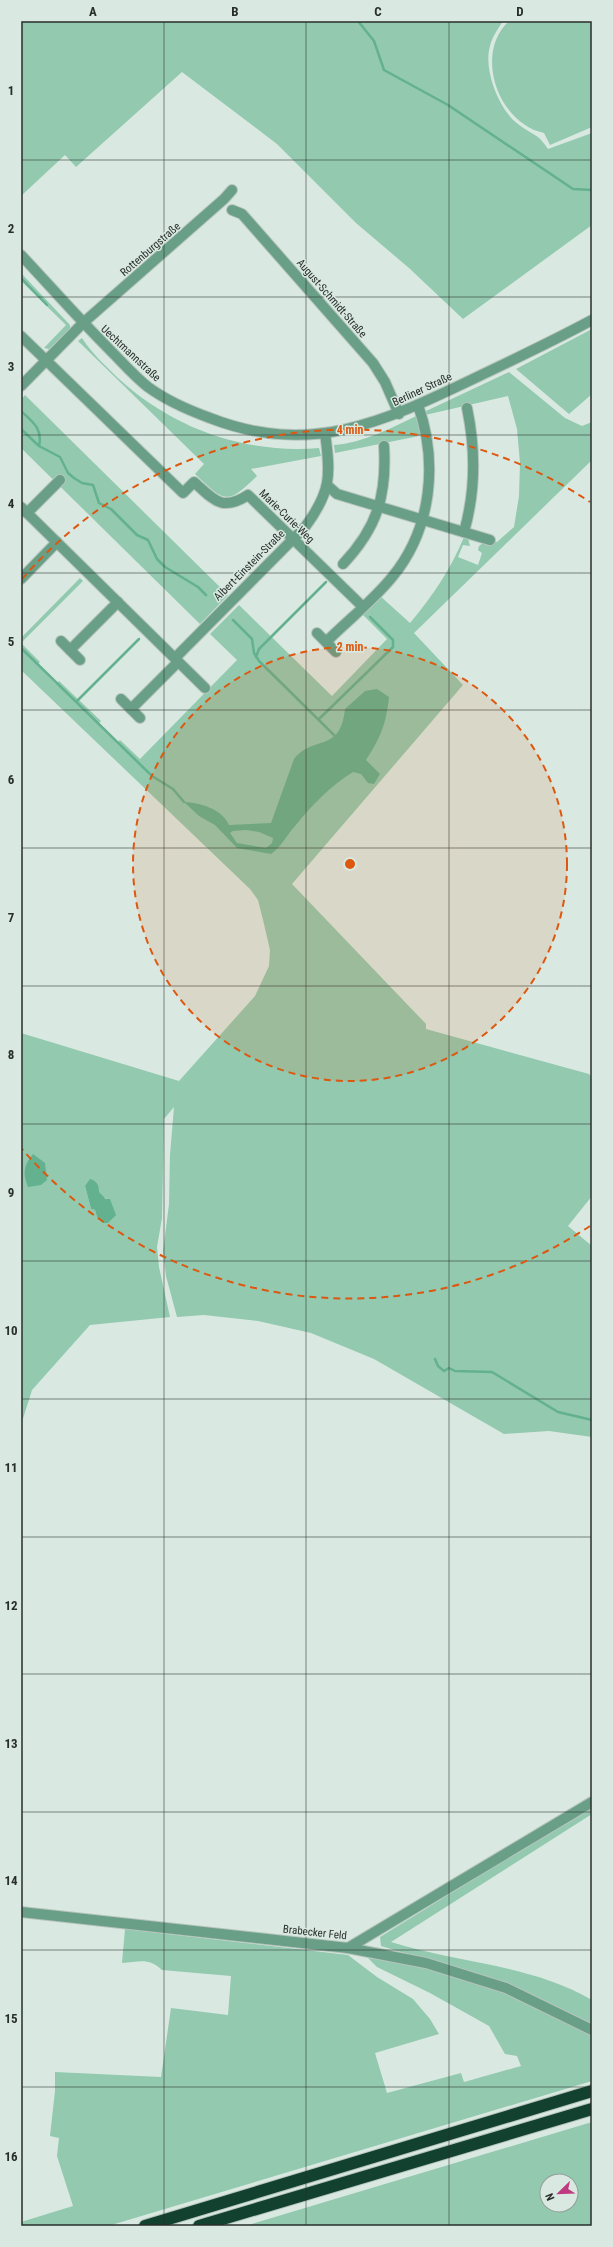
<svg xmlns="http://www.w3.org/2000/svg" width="613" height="2247" font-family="'Roboto Condensed',sans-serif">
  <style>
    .green { fill: #92c9af; fill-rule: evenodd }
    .water { fill: #64b18f; fill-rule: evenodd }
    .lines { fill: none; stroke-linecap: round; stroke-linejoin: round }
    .stream { stroke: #64b18f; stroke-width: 2.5 }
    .minor-casing { stroke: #b6c4bd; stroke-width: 12 }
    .highway-casing { stroke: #b6c4bd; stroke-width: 14 }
    .minor { stroke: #699f87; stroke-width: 10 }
    .highway { stroke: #12422f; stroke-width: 12 }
    .grid { fill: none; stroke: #282e2b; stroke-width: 1; stroke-opacity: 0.55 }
    .ring { fill: none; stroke: #de570e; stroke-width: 2; stroke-dasharray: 7 5 }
    .labels { text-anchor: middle; stroke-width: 3; stroke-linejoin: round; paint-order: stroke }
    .street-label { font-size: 11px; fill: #282e2b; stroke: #d9e9e1 }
    .centre { fill: #de570e; stroke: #d9e9e1; stroke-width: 2 }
    .ring-label { font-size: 12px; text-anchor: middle; font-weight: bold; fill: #de570e; stroke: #d9e9e1; stroke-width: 3; stroke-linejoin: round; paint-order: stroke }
    .neatline { fill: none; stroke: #282e2b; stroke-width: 1.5 }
    .grid-label { font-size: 13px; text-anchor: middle; font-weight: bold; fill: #282e2b }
  </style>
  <rect width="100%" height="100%" fill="#d9e9e1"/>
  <g class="green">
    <path d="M21,21H503C498,29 492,37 490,46C483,69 499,110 518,124C533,136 537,132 548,149L592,133V225L463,319L409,268L356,223L277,144L182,72L76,167L65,155L21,196Z"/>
    <path d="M509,21H592V127L550,145L544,133C499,124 473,54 509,21Z"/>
    <path d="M21,273L70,325V329L49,349L44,348L66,325L21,281Z"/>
    <path d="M592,329V394L569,414L516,369Z"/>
    <path d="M82,338C92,354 106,366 119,379C174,429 245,454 319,448L321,456L251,469L257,476C226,506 225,502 195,474L204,464L78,341Z"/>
    <path d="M509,372L565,418L582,426L592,422V460L414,633L463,685L292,884L426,1024V1029L589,1074L592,1078V1196L568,1226L592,1246V1437L549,1431L504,1434L374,1359L311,1333L258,1321L204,1315L177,1317L166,1276L163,1251L169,1204L170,1155L174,1107L164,1119L162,1218L157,1247L159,1267L170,1317L90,1325L32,1390L21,1425V1033L179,1081L255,996L269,966L270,950L264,924L258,900L250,889L21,670V638L80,578L83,581L21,643L40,662L37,665L56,684L59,681L101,721L99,723L118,742L120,740L140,759L237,660L210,634L239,605L332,696L387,639L361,613L379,595L410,623C432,597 451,569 464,537L468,538L470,546L463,545L458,557L478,565L482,553L478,550L479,546L483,543L492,544L493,541L497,542L514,527L519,496L520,463L517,429L508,396L425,415L424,412ZM85,1186C93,1189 104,1199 110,1200L111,1219L108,1223L97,1217L95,1210L91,1209Z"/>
    <path d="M25,395L228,595L200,624L21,448V400Z"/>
    <path d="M420,414L424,435L335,453L334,445C363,443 394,427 420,414Z"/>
    <path d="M592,1806V1814L391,1942C457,1963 530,1964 592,2000V2026L427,1960L381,1946L380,1937Z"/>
    <path d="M125,1929L348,1955L377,1977L413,1999L430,2019L439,2034L375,2053L387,2093L461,2073L464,2082L521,2066L517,2056L505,2054L489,2026L430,1993L377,1967L368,1958L426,1966L524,1999L592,2035V2081L108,2226H21V2222L73,2206L57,2156L59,2138L50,2136L55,2091V2072L161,2077L171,2008L228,2015L231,1976L162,1970C149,1957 138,1962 122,1963Z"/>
    <path d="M592,2122V2226H245ZM547,2181H571V2205H547Z"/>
  </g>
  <g class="water">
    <path d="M377,689L389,697C386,724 381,737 366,760L380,774L374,784L368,783L361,774L353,772C330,786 312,805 295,826C286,836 282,846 271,854L237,848L215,825L199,816L184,802C201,803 222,809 229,825L271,823L294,759C314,734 340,754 345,709L365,691ZM246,830L259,832L273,838L272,843L266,848L237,843L230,833L233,831Z"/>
    <path d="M33,1154L45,1163L47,1180L41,1185L28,1187C22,1173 24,1165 33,1154Z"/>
    <path d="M90,1179C97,1181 99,1185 99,1192L106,1199H110L116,1215L108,1223H103L97,1217L95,1210L91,1209L85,1186Z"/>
  </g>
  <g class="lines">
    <g class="stream">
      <path d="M358,21L374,41L384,70L448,105L573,189L592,190"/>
      <path d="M21,278L47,305"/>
      <path d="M21,411C33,422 43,429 39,446L60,457L68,473L74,478L82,483L93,485L99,503L111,509L137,535L148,540L157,559L165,567L198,587L206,595"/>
      <path d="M21,429L39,446"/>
      <path d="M233,620L252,639L254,653L259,661L335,736"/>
      <path d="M21,648L152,776L173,789L184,802"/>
      <path d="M256,657L259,649L326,582"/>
      <path d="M77,701L139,639"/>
      <path d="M319,719L393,647V640L370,617"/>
      <path d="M435,1359L438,1366L444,1371L449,1368L455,1371L492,1372L558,1412L592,1420"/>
    </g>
    <g class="minor-casing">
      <g id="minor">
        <path d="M232,210L242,214L373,363L385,382L399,414"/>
        <path d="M21,255C51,287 79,319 110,350C122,362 134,376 148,387C167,401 188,410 210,418C310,457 383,422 473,379C513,360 553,341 592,320"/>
        <path d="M21,336L183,493L194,482C214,500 222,512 248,495L362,606"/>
        <path d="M21,386L83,323L224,199L232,190"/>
        <path d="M328,486L337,494L490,540"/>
        <path d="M21,507L205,688"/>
        <path d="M27,513L60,480"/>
        <path d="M464,532C476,490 476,451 467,408"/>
        <path d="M343,564C377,528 387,496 384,446"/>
        <path d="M21,579L57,542"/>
        <path d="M317,633L336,652"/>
        <path d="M61,641L80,660"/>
        <path d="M326,642C348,620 374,600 393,576C432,528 438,462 418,405"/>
        <path d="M70,650L118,602"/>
        <path d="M175,658L305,527C331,492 331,476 325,433"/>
        <path d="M121,699L140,718"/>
        <path d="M131,709L178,662"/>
        <path d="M21,1912L348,1948L426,1963L506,1988L592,2030"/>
        <path d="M348,1948L592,1802"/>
      </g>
    </g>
    <g class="highway-casing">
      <g id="highway">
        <path d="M145,2226L592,2091"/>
        <path d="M199,2226L592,2109"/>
      </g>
    </g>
    <use href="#minor" class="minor"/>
    <use href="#highway" class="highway"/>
  </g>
  <path class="grid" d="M164,21V2226M306,21V2226M449,21V2226M21,160H592M21,297H592M21,435H592M21,573H592M21,710H592M21,848H592M21,986H592M21,1124H592M21,1261H592M21,1399H592M21,1537H592M21,1674H592M21,1812H592M21,1950H592M21,2087H592"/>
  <circle cx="350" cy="864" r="217" fill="#de570e" fill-opacity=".12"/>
  <g class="ring">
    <circle cx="350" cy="864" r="217"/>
    <path d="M590 1226A434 434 0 0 1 22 1149M22 579A434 434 0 0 1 590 502"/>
  </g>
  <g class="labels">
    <g class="street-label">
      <text transform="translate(150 249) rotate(-41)" y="4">Rottenburgstraße</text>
      <text transform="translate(332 298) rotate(49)" y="4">August-Schmidt-Straße</text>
      <text transform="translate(131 353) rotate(43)" y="4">Uechtmannstraße</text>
      <text transform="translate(422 389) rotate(-25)" y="4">Berliner Straße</text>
      <text transform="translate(287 516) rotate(44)" y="4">Marie-Curie-Weg</text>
      <text transform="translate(249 565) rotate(-45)" y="4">Albert-Einstein-Straße</text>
      <text transform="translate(315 1932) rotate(6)" y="4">Brabecker Feld</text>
    </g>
  </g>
  <circle cx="350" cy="864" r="6" class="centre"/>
  <g class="ring-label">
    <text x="350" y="434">4 min</text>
    <text x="350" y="651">2 min</text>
  </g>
  <rect width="613" height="2247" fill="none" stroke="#d9e9e1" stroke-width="44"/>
  <g transform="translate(559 2193) rotate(247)"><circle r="19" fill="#d9e9e1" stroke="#929e98"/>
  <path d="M0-3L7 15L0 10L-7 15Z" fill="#bf3a7f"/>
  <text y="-6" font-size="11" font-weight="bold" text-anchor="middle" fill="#282e2b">N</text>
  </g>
  <rect x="22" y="22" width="569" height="2203" class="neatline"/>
  <g class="grid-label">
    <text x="93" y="16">A</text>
    <text x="235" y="16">B</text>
    <text x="378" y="16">C</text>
    <text x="520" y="16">D</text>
    <text x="11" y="95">1</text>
    <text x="11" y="233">2</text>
    <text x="11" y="371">3</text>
    <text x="11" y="508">4</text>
    <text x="11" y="646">5</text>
    <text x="11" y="784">6</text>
    <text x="11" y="922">7</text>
    <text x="11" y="1059">8</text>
    <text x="11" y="1197">9</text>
    <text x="11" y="1335">10</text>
    <text x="11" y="1472">11</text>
    <text x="11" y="1610">12</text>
    <text x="11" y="1748">13</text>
    <text x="11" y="1885">14</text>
    <text x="11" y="2023">15</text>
    <text x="11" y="2161">16</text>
  </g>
</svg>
